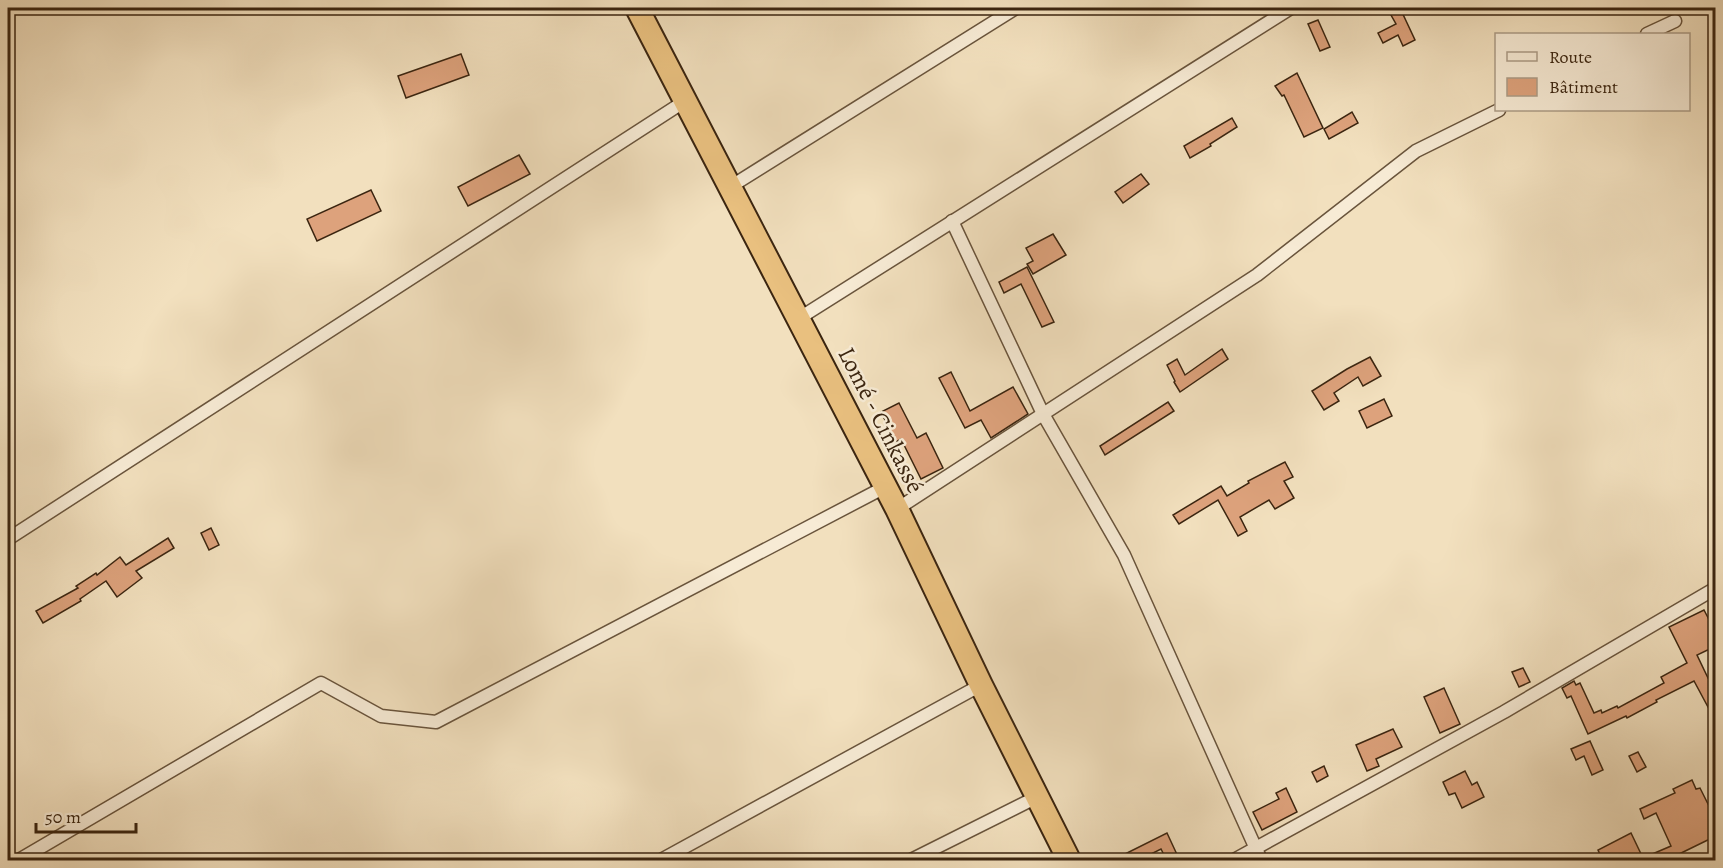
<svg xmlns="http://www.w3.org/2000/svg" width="1723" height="868" font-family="Alegreya,serif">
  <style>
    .building { fill: #dda27c; stroke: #3b2510; stroke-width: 1.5 }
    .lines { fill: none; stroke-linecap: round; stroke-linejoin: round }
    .street-casing { stroke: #69543c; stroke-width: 15 }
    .highway-casing { stroke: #3b2510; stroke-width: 26 }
    .street { stroke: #f7ebd5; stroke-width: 12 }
    .highway { stroke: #e9c07f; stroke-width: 22 }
    .labels { text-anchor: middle; stroke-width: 5; stroke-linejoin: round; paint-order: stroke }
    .street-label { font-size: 24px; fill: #3b2510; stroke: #f7ebd5 }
  </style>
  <rect width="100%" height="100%" fill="#f2e0be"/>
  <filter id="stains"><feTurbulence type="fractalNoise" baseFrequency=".00333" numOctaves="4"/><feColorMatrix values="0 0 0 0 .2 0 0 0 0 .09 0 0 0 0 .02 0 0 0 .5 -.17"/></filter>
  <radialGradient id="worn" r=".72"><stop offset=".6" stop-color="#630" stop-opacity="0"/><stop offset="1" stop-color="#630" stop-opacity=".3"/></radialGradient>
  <g class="building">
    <path d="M1387,8H1400L1415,40L1403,46L1398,35L1383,43L1378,33L1396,24Z"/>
    <path d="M1318,20L1330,47L1320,51L1308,24Z"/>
    <path d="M461,54L469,75L406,98L398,76Z"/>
    <path d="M1297,73L1323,128L1304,137L1284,95L1282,96L1275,86Z"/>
    <path d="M1352,112L1358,123L1329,139L1324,129Z"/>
    <path d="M1232,118L1237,127L1210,144L1211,146L1190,158L1184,146Z"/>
    <path d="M519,155L530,174L468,206L458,187Z"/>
    <path d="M1141,174L1149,184L1123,203L1115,192Z"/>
    <path d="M371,190L381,211L317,241L307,219Z"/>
    <path d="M1053,234L1066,255L1033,274L1027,264L1033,261L1026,248Z"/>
    <path d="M1027,267L1054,322L1042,327L1021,284L1004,293L999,282Z"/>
    <path d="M1222,349L1228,359L1180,392L1174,382L1175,381L1167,365L1177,359L1185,375Z"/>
    <path d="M1370,357L1381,376L1363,386L1358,377L1334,393L1339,401L1324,410L1312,391L1347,369Z"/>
    <path d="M951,372L970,411L1013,387L1028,414L991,438L981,420L965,428L939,378Z"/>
    <path d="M1384,399L1392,416L1367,428L1359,411Z"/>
    <path d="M1168,402L1174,411L1105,455L1100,446Z"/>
    <path d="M899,403L917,438L926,433L943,468L921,479L901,439L896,442L881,412Z"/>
    <path d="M1285,462L1293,477L1284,481L1294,498L1275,509L1269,500L1240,517L1247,531L1238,536L1218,500L1179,524L1173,515L1221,486L1227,496L1249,483L1248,481Z"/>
    <path d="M211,528L219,545L209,550L201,533Z"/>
    <path d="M168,538L174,548L136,571L142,578L117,597L106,581L80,599L81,601L43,623L36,611L78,588L76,586L96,573L97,575L120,557L126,565Z"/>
    <path d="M1704,610L1716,633V646L1697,655L1708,678L1716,674V722L1694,681L1656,700L1657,702L1627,718L1626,716L1588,734L1571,696L1567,698L1562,688L1574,681L1576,685L1580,683L1594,713L1601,710L1602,713L1617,706L1618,708L1664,683L1661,677L1687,663L1669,627Z"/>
    <path d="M1523,668L1530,682L1519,687L1512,672Z"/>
    <path d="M1444,688L1460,724L1440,733L1424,697Z"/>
    <path d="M1393,729L1402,747L1376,759L1379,766L1367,771L1356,745Z"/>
    <path d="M1590,741L1603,770L1592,775L1584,756L1576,760L1571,749Z"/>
    <path d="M1638,752L1646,767L1637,772L1629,756Z"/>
    <path d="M1324,766L1328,776L1317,782L1312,772Z"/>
    <path d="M1465,771L1472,785L1477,782L1484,797L1462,808L1455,793L1449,795L1443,782Z"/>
    <path d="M1692,780L1696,789L1700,788L1716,820V836L1673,857L1674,861H1603L1598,850L1631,833L1643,858L1671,846L1656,813L1644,819L1640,809L1675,793L1673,789Z"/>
    <path d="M1286,788L1297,812L1262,830L1253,812L1279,799L1276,793Z"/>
    <path d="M1167,833L1180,861H1167L1161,849L1137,861H1111Z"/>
  </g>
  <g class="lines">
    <g class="street-casing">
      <g id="street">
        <path d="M1647,34L1675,21"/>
        <path d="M730,187L1016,8"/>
        <path d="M952,221L1043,414L1124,555L1261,860"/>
        <path d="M798,319L1291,8"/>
        <path d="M897,509L1257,275L1416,151L1499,110"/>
        <path d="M8,539L685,101"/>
        <path d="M19,860L321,683L381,716L436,722L885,487"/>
        <path d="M661,860L981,685"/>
        <path d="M911,860L1037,797"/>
        <path d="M1234,860L1504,712L1716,588"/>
      </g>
    </g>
    <g class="highway-casing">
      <path id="highway" d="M637,8L897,509L981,685L1069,860"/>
    </g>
    <use href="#street" class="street"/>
    <use href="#highway" class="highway"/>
  </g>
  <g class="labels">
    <g class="street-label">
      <text transform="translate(881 420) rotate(63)" y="8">Lomé - Cinkassé</text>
    </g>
  </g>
  <rect width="1723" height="868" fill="none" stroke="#f2e0be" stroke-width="30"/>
  <rect x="9" y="9" width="1705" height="850" fill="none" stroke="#3b2510" stroke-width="3"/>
  <rect x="15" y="15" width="1693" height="838" fill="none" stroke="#3b2510" stroke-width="1.5"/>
  <rect x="1495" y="33" width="195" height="78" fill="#f7ebd5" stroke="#ac9c86" stroke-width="1.5"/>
  <rect x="1507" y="52" width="30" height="9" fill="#f7ebd5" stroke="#ac9c86" stroke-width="1.5"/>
  <text x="1549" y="63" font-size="18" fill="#3b2510">Route</text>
  <rect x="1507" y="78" width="30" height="18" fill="#dda27c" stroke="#ac9c86" stroke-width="1.5"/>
  <text x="1549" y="93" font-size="18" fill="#3b2510">Bâtiment</text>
  <path d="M36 823v9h100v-9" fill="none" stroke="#3b2510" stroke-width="3"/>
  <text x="45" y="823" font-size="18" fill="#3b2510" stroke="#f7ebd5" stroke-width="4.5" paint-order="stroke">50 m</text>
  <rect width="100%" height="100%" filter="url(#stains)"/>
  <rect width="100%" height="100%" fill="url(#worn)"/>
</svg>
